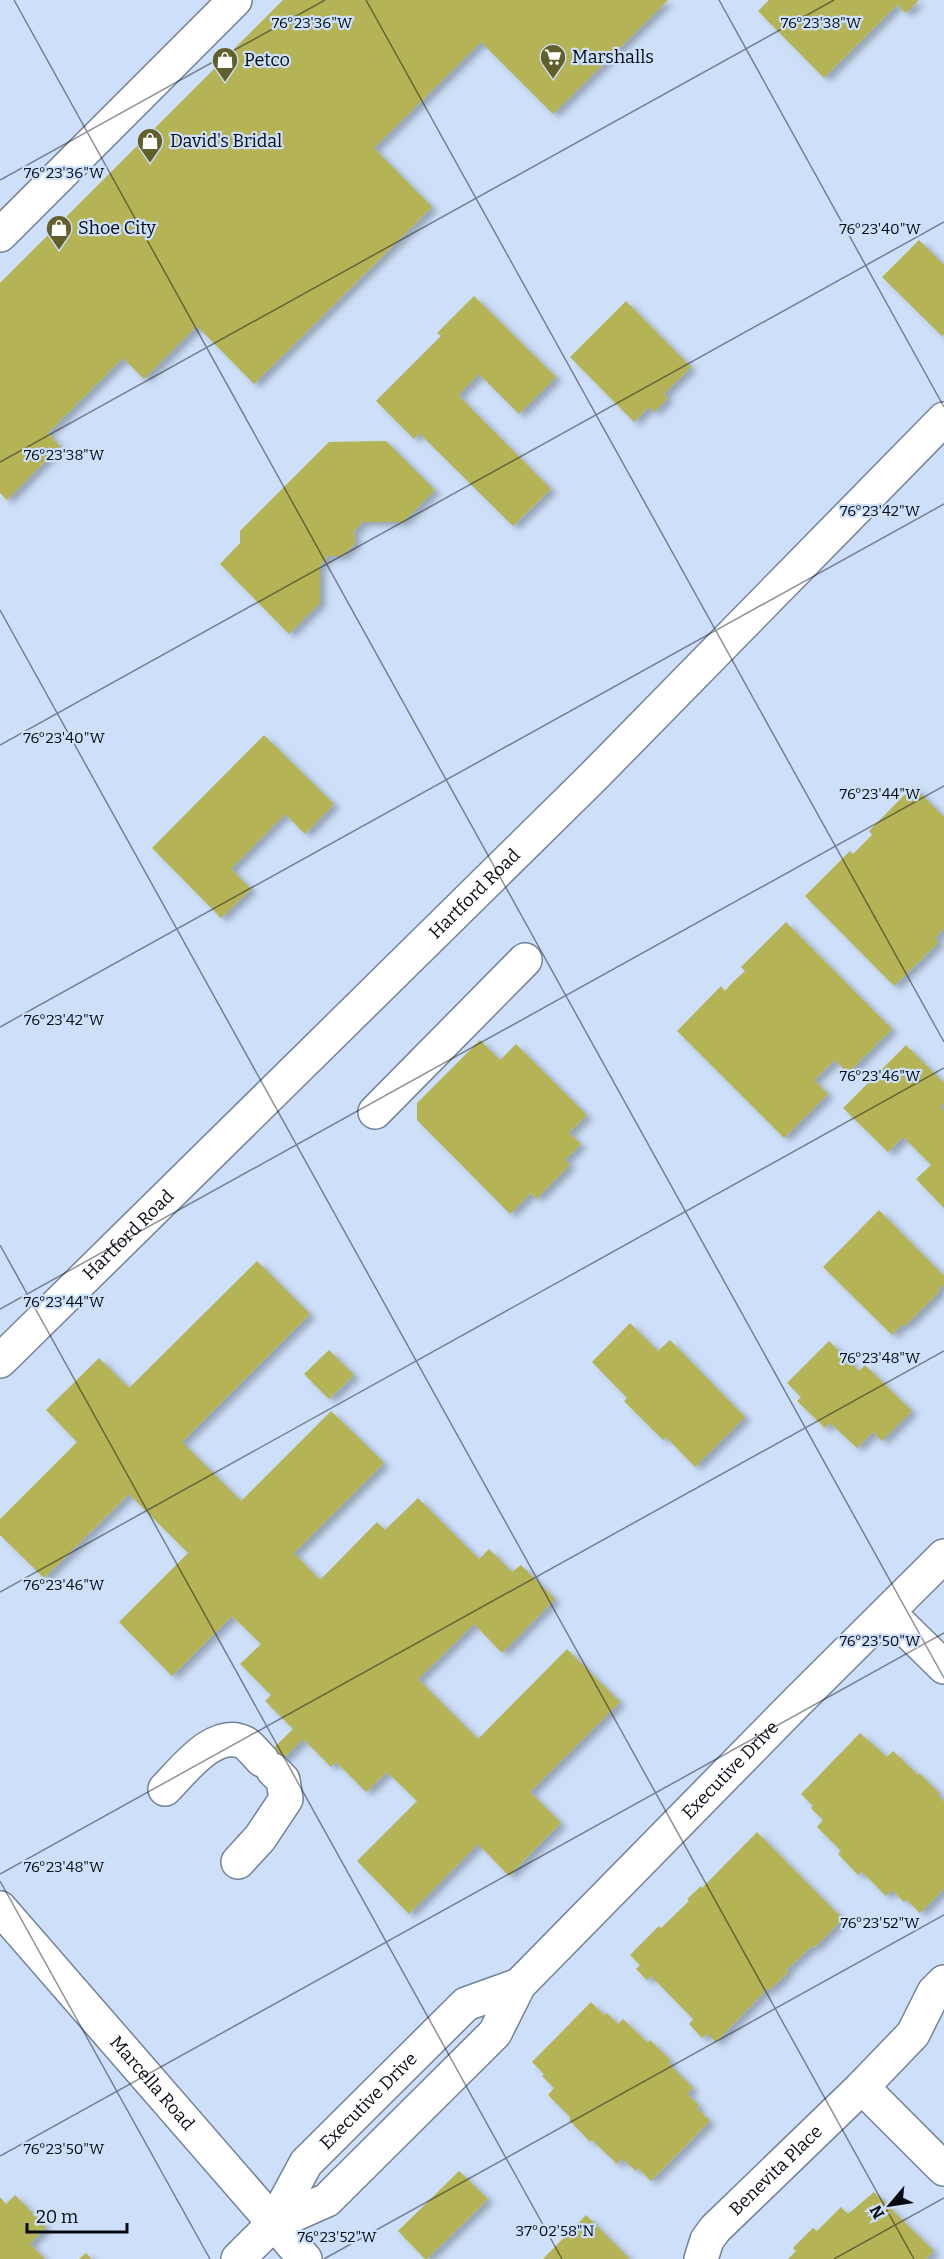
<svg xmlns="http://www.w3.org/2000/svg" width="944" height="2259" font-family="Bitter,serif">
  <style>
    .building { fill: #b4b355; filter: url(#shadow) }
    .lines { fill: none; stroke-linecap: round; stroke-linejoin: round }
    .minor-casing { stroke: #728298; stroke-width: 36 }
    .minor { stroke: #fff; stroke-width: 33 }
    .ticks { fill: none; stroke: #070c14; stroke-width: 1.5; stroke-opacity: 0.45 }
    .labels { text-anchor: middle; stroke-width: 4.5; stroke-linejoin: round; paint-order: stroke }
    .poi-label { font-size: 18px; fill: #070c14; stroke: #cee0f9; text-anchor: start }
    .street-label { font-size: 18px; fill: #070c14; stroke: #cee0f9 }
    .ticks-label { font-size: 15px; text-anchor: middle; fill: #070c14; stroke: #cee0f9; stroke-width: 4.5; stroke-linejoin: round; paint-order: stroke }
  </style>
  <defs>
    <filter id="shadow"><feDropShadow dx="6" dy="4" stdDeviation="3" flood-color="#0004"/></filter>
  </defs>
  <rect width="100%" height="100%" fill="#cee0f9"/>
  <g class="building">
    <path d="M283,0H668L553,114L481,42L374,148L432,207L254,384L197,326L144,379L123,358L48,433L60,446L7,500L0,493V283Z"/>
    <path d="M769,0H919L906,13L897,5L824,78L758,11Z"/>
    <path d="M919,240L944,265V334L942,336L882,277Z"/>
    <path d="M474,296L556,377L519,414L479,374L458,395L551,489L513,526L419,433L414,439L376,401L441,336L437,333Z"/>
    <path d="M626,301L691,367L664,394L668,398L654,412L649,407L634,422L570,357Z"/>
    <path d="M386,441L435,490L403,522H363L354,531L355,544L342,556H328L320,566V603L289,634L220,564L240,543V531L329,442Z"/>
    <path d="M264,735L334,804L305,834L285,814L231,869L251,889L221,918L152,848Z"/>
    <path d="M913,786L944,817V929L935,938L939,942L894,986L805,896L850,851L853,854L872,835L869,831Z"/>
    <path d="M786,922L892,1029L848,1073L835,1060L814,1080L828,1094L784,1138L677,1031L721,986L725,991L733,982L745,971L741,967Z"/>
    <path d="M480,1040L500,1060L516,1044L587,1115L569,1133L581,1144L565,1160L570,1165L536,1199L531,1193L510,1214L417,1120V1103Z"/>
    <path d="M906,1045L944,1083V1103L940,1107L944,1111V1208L916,1179L931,1165L903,1137L888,1152L843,1108Z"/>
    <path d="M879,1210L944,1276V1284L938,1290L939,1292L905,1326L903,1324L892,1335L823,1267Z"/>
    <path d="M257,1261L310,1314L182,1442L241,1501L331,1411L361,1440L384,1463L294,1553L320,1580L377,1522L385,1530L418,1498L479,1559L489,1549L512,1572L521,1565L555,1599L502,1653L474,1624L418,1679L478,1739L567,1649L620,1702L530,1792L561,1823L533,1851L509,1876L478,1844L409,1914L357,1861L417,1801L387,1772L366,1792L336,1762L331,1767L303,1739L266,1776L255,1766L293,1729L265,1701L271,1695L240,1664L261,1644L232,1616L172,1676L119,1622L188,1553L129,1494L44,1578L0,1535V1519L77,1442L46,1410L99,1358L129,1388Z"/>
    <path d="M630,1323L658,1351L670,1340L745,1417L695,1467L666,1437L663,1440L624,1401L627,1398L592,1362Z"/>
    <path d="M829,1341L859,1371L865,1365L912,1411L882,1441L873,1432L857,1448L830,1423L825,1428L797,1401L801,1397L787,1383Z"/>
    <path d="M329,1350L354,1375L329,1399L304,1374Z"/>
    <path d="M860,1733L887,1757L893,1751L918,1775L919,1773L940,1794L938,1795L944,1802V1889L920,1913L907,1900L904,1902L892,1890L886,1896L862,1872L858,1875L838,1854L841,1851L817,1827L823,1820L811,1808L813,1806L801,1794Z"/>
    <path d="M757,1832L843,1919L814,1948L812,1946L786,1970L788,1972L770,1990L768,1988L716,2042L707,2034L702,2038L689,2024L693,2019L651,1976L647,1980L636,1969L640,1965L630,1955L659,1926L661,1928L689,1901L687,1899L701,1886L702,1888Z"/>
    <path d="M591,2002L604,2015L607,2013L618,2024L623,2019L648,2043L650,2040L671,2061L668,2063L693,2088L687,2094L699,2105L697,2108L710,2121L651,2181L638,2168L636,2171L622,2159L617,2164L592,2140L590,2142L569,2120L571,2118L548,2095L554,2088L542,2076L544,2074L532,2062Z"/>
    <path d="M459,2171L488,2199L427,2259H425L398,2231Z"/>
    <path d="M874,2192L934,2251L926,2259H788L796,2251L793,2248L813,2228L817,2231L841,2207L848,2214Z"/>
    <path d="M15,2195L46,2227L30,2244L45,2259H0V2197L6,2204Z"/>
    <path d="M586,2215L630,2259H543Z"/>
    <path d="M86,2253L92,2259H79Z"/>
  </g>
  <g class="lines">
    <g class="minor-casing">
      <g id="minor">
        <path d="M0,235L235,0"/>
        <path d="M375,1112L525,960"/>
        <path id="s1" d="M0,1361L593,777L944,419"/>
        <path d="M888,1612L944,1667"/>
        <path d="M165,1789C183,1771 215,1727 245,1743C251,1747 257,1755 262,1760"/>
        <path d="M238,1862L260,1838L286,1799L283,1780L273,1770"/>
        <path id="s2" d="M0,1908L305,2259"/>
        <path d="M862,2087L944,2169"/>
        <path id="s3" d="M273,2224L327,2200L495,2033L519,1985L797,1702L944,1556"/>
        <path id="s4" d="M238,2259L273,2224L306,2163L466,2004L519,1985"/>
        <path id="s5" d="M701,2259L707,2240L715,2229L862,2087L913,2034L934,1992L944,1982"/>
      </g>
    </g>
    <use href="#minor" class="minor"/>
  </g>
  <path class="ticks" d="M14,0L944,1678M366,0L944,1042M719,0L944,407M0,180L325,0M0,462L834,0M0,610L914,2259M0,745L944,222M0,1027L944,504M0,1245L562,2259M0,1309L944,786M0,1592L944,1068M0,1874L944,1351M0,1881L210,2259M0,2156L944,1633M324,2259L944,1915M834,2259L944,2198"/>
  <defs>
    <g id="supermarket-pin" transform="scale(1.35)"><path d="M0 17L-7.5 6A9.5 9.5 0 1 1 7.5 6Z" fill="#61602d" stroke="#cee0f9"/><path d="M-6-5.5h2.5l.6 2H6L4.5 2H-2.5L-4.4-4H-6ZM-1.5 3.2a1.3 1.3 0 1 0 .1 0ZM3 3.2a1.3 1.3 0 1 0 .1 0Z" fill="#fff"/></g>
    <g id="shop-pin" transform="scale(1.35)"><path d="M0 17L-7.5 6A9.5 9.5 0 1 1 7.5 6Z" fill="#61602d" stroke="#cee0f9"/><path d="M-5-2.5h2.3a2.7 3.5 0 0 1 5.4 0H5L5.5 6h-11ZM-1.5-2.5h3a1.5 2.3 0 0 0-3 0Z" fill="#fff"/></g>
  </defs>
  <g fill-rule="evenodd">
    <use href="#supermarket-pin" x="553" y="57"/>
    <use href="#shop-pin" x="225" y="60"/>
    <use href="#shop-pin" x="150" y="141"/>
    <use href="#shop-pin" x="59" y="228"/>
  </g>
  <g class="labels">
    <g class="poi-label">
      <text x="572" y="63">Marshalls</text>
      <text x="244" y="66">Petco</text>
      <text x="170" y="147">David's Bridal</text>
      <text x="78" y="234">Shoe City</text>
    </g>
    <g class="street-label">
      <text dy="6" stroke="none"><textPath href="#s1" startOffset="666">Hartford Road</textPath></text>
      <text dy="6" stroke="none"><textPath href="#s1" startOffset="180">Hartford Road</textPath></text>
      <text dy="6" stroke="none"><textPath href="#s3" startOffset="651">Executive Drive</textPath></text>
      <text dy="6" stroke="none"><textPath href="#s2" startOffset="232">Marcella Road</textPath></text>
      <text dy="6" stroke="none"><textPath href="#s4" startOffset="207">Executive Drive</textPath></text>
      <text dy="6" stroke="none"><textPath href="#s5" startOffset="118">Benevita Place</textPath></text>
    </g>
  </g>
  <g class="ticks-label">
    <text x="821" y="28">76°23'38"W</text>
    <text x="312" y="28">76°23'36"W</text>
    <text x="64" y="178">76°23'36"W</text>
    <text x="880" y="234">76°23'40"W</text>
    <text x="64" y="460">76°23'38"W</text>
    <text x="880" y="516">76°23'42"W</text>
    <text x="64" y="743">76°23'40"W</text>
    <text x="880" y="799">76°23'44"W</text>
    <text x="64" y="1025">76°23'42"W</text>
    <text x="880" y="1081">76°23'46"W</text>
    <text x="64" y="1307">76°23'44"W</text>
    <text x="880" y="1363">76°23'48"W</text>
    <text x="64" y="1590">76°23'46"W</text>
    <text x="880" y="1646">76°23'50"W</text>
    <text x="64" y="1872">76°23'48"W</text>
    <text x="880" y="1928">76°23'52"W</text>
    <text x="64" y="2154">76°23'50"W</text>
    <text x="555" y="2236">37°02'58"N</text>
    <text x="337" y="2242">76°23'52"W</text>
  </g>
  <g transform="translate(890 2205) rotate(241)" stroke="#cee0f9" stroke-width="4.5" paint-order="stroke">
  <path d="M0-4.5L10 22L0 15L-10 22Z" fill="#070c14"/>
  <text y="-9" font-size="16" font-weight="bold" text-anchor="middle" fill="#070c14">N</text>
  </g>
  <path d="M27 2223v9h100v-9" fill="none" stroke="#070c14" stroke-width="3"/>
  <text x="36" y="2223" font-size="18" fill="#070c14" stroke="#cee0f9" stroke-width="4.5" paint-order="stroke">20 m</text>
</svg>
